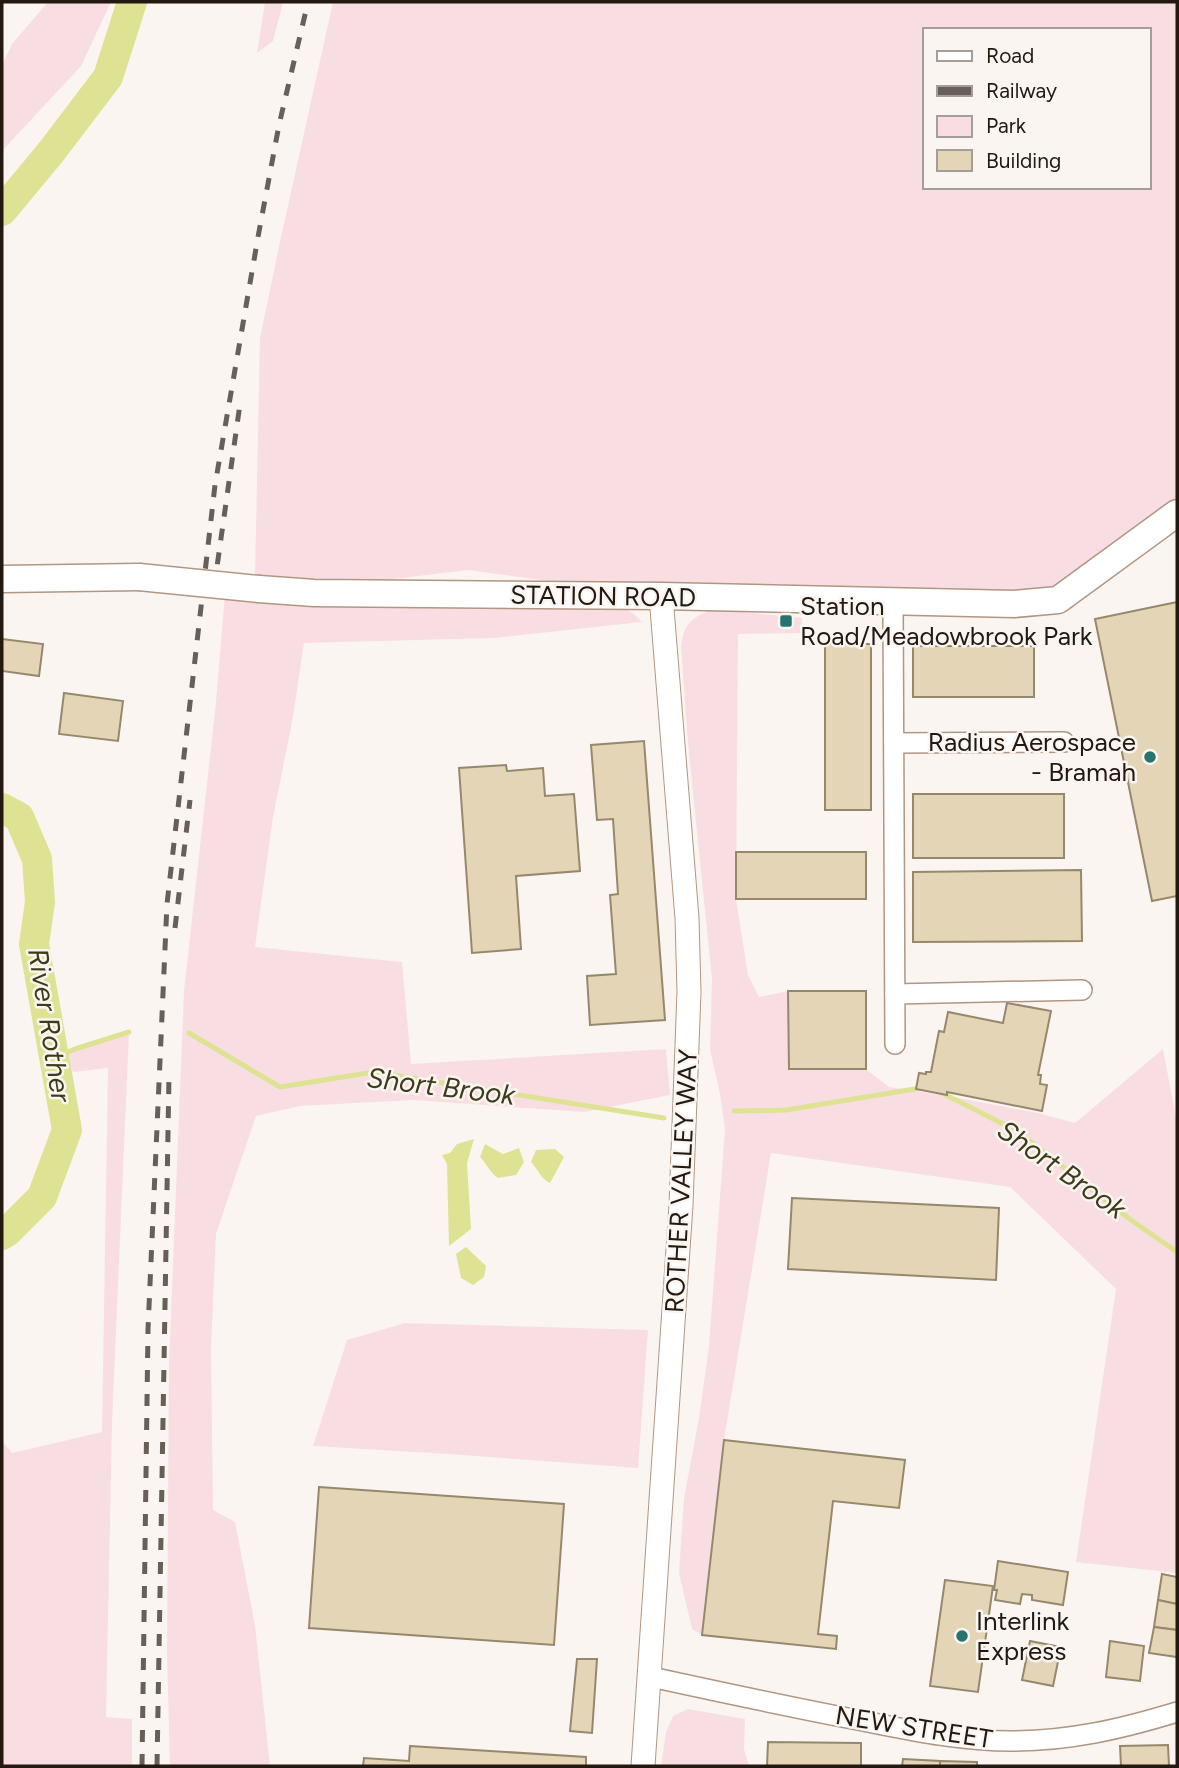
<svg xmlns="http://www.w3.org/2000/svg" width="1179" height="1768" font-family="Figtree,sans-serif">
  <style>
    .green { fill: #f8dee2; fill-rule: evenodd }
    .water { fill: #dee393 }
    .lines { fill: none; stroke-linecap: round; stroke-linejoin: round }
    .stream { stroke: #dee393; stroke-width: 5 }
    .river { stroke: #dee393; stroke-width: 30 }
    .building { fill: #e4d5b6; stroke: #96886c; stroke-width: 2 }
    .minor-casing { stroke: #b19682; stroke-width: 22 }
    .tertiary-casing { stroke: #b19682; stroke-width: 25 }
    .secondary-casing { stroke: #b19682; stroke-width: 29 }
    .minor { stroke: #fff; stroke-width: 19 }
    .tertiary { stroke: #fff; stroke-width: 23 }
    .secondary { stroke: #fff; stroke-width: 26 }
    .rail { stroke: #685f58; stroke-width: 5; stroke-dasharray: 12 12; stroke-linecap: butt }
    .secondary-bridge-casing { stroke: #b19682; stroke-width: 29; stroke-linecap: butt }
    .secondary-bridge { stroke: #fff; stroke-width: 26 }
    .poi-dot { fill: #29736f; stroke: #fbf5f1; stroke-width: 2.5 }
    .labels { text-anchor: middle; stroke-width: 5; stroke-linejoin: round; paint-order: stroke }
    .street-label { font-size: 26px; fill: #231911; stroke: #fbf5f1 }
    .poi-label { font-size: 26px; fill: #231911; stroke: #fbf5f1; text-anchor: start }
    .water-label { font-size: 28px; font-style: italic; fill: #3b3c1a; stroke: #fbf5f1 }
  </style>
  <rect width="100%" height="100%" fill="#fbf5f1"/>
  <g class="green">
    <path d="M48,2H111L81,66L2,151V65L12,44Z"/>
    <path d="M265,2H283L273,41L257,53Z"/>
    <path d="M333,2H1177V513L1058,600L661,596L468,570L285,592L622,607L633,613L642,622L494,638L304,643L293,717L273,817L255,947L402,962L411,1064L666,1049L670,1095L584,1112L413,1100L300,1106L256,1116L216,1234L211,1349L213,1510L235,1522L255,1625L270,1766H170L167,1653L169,1363L184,991L216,702L225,593L255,575L260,338L281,237ZM925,30H1149V187H925Z"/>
    <path d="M713,609L802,618V633L738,634L736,899L748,975L759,997L788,991L789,1069H866L889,1087L943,1095L1038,1113L1075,1123L1163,1049L1177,1123V1573L1076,1562L1116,1289L1010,1187L771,1153L724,1440L702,1635L692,1629L679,1573L684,1498L699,1418L709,1346L725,1129L720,1094L710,1050L712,979L688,744L681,647C684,623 691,618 713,609Z"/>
    <path d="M129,1032L112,1423L106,1717L132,1719V1766H2V1441L12,1453L102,1432L108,1068L73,1072L65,1053Z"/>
    <path d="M405,1323L648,1330L638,1468L448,1454L313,1446L347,1340Z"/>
    <path d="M688,1709L745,1719L744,1749L749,1766H661L666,1732L673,1716Z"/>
  </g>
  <g class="water">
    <path d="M474,1139L467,1163L471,1229L449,1246L447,1164L442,1155L450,1153L457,1144Z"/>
    <path d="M485,1144L503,1154L519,1148L524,1162L516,1175L498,1178C490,1173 487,1164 480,1157Z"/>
    <path d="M555,1149L564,1157L550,1183C541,1179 538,1169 531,1162L536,1150Z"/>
    <path d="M466,1247L486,1266L484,1277L473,1285L461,1278L456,1254Z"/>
  </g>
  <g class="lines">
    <g class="stream">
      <path d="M189,1033L280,1087L374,1072L664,1118"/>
      <path d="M54,1058L75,1049L129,1032"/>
      <path d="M940,1092L1017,1131L1131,1220L1177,1252"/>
      <path d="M734,1111L786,1110L921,1088"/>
    </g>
    <g class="river">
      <path d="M2,211L51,152L108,77L132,2"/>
      <path d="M2,808L19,817L37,859L40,902L34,944L67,1130L42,1197L8,1231L2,1235"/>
    </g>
  </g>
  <g class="building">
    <path d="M1177,602V896L1152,901L1095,619Z"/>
    <path d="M2,639L43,644L39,676L2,671Z"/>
    <rect x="825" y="644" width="46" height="166"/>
    <rect x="913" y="646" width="121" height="51"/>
    <path d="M64,693L123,701L118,741L59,734Z"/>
    <path d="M644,741L665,1020L590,1025L587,976L616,974L610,895L618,894L613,819L597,820L591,745Z"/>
    <path d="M506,765L507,771L543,768L545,796L574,794L580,871L516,876L521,949L472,953L459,768Z"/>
    <rect x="913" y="794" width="151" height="64"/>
    <rect x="736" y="852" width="130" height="47"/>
    <path d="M1081,870L1082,941L913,942V872Z"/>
    <path d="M788,991H866V1069H789Z"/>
    <path d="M1007,1003L1051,1011L1038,1075H1041L1040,1084L1047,1085L1042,1111L947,1092V1095L916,1089L919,1073L926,1074V1072H931L939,1031L944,1032L948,1012L1003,1023Z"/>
    <path d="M792,1198L999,1208L996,1280L788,1269Z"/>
    <path d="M724,1440L905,1460L899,1508L833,1501L818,1634L837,1636L836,1649L702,1635Z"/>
    <path d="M319,1487L564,1504L554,1645L309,1628Z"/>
    <path d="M998,1561L1068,1572L1063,1605L1032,1600V1595L1022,1594L1020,1604L995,1600L997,1590H994Z"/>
    <path d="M1162,1574L1177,1577V1604L1158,1600Z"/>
    <path d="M945,1580L993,1586L978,1692L930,1686Z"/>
    <path d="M1158,1600L1177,1604V1630L1154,1627Z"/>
    <path d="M1154,1627L1177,1630V1657L1149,1653Z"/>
    <path d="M1030,1641L1061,1647L1053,1686L1022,1680Z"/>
    <path d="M1110,1641L1144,1646L1140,1681L1106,1677Z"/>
    <path d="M577,1659H597L592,1733L570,1731Z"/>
    <path d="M768,1742L861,1743V1766H767Z"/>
    <path d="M1168,1745L1169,1766H1121L1120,1746Z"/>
    <path d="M410,1746L586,1757V1766H363L364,1758L409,1761Z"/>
    <path d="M903,1759L940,1761V1766H902Z"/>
    <path d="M940,1761L977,1762V1766H940Z"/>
  </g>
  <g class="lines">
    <g class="minor-casing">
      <g id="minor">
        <path d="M893,602L895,1044"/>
        <path d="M894,743L1064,742"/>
        <path d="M895,994L1082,990"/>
        <path d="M651,1677C720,1692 789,1707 858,1720C909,1730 959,1741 1011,1741C1070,1741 1121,1729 1177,1712"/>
      </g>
    </g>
    <g class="tertiary-casing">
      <path id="tertiary" d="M643,1766L681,1205L689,992L687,918L661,596"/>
    </g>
    <g class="secondary-casing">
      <g id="secondary">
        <path d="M2,579L139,577"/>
        <path d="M259,589L314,593L661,596L1014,604L1058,600L1177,513"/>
      </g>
    </g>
    <use href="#minor" class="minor"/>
    <use href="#tertiary" class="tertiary"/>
    <use href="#secondary" class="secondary"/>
    <g class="rail">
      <path d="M214,588L240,404"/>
      <path d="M175,928L190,800"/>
      <path d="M142,1766L148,1329L167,904L215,485L258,237L279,125L308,2"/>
      <path d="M157,1766L169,1075"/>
    </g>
    <g class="secondary-bridge-casing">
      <path id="secondary-bridge" d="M139,577L259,589"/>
    </g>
    <use href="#secondary-bridge" class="secondary-bridge"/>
  </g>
  <g class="poi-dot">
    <rect x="779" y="614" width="14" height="14" rx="3.5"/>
    <circle cx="1150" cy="757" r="7"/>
    <circle cx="962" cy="1636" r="7"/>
  </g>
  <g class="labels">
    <g class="street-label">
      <text transform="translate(603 596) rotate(1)" y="9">STATION ROAD</text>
      <text transform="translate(681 1181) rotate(-87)" y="9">ROTHER VALLEY WAY</text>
      <text transform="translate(914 1727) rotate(9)" y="9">NEW STREET</text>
    </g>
    <g class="poi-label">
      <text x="800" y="615">Station<tspan x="800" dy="30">Road/Meadowbrook Park</tspan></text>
      <text x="1136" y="751" text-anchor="end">Radius Aerospace<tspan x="1136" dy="30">- Bramah</tspan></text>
      <text x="976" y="1630">Interlink<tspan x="976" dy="30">Express</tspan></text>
    </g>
    <g class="water-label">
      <text transform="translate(50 1025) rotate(81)" y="10">River Rother</text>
      <text transform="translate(441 1086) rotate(7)" y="10">Short Brook</text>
      <text transform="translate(1062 1169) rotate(35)" y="10">Short Brook</text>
    </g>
  </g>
  <rect width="1179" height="1768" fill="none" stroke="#231911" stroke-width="7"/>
  <rect x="923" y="28" width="228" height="161" fill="#fbf5f1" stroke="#a59d97" stroke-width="2"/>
  <rect x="937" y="51" width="35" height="10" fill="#ffffff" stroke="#a59d97" stroke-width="2"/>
  <text x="986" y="63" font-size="21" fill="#231911">Road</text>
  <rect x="937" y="86" width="35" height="10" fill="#685f58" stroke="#a59d97" stroke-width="2"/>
  <text x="986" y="98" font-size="21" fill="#231911">Railway</text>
  <rect x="937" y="116" width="35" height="21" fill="#f8dee2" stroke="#a59d97" stroke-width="2"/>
  <text x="986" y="133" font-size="21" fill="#231911">Park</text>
  <rect x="937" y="150" width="35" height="21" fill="#e4d5b6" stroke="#a59d97" stroke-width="2"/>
  <text x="986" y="168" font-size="21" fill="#231911">Building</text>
</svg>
